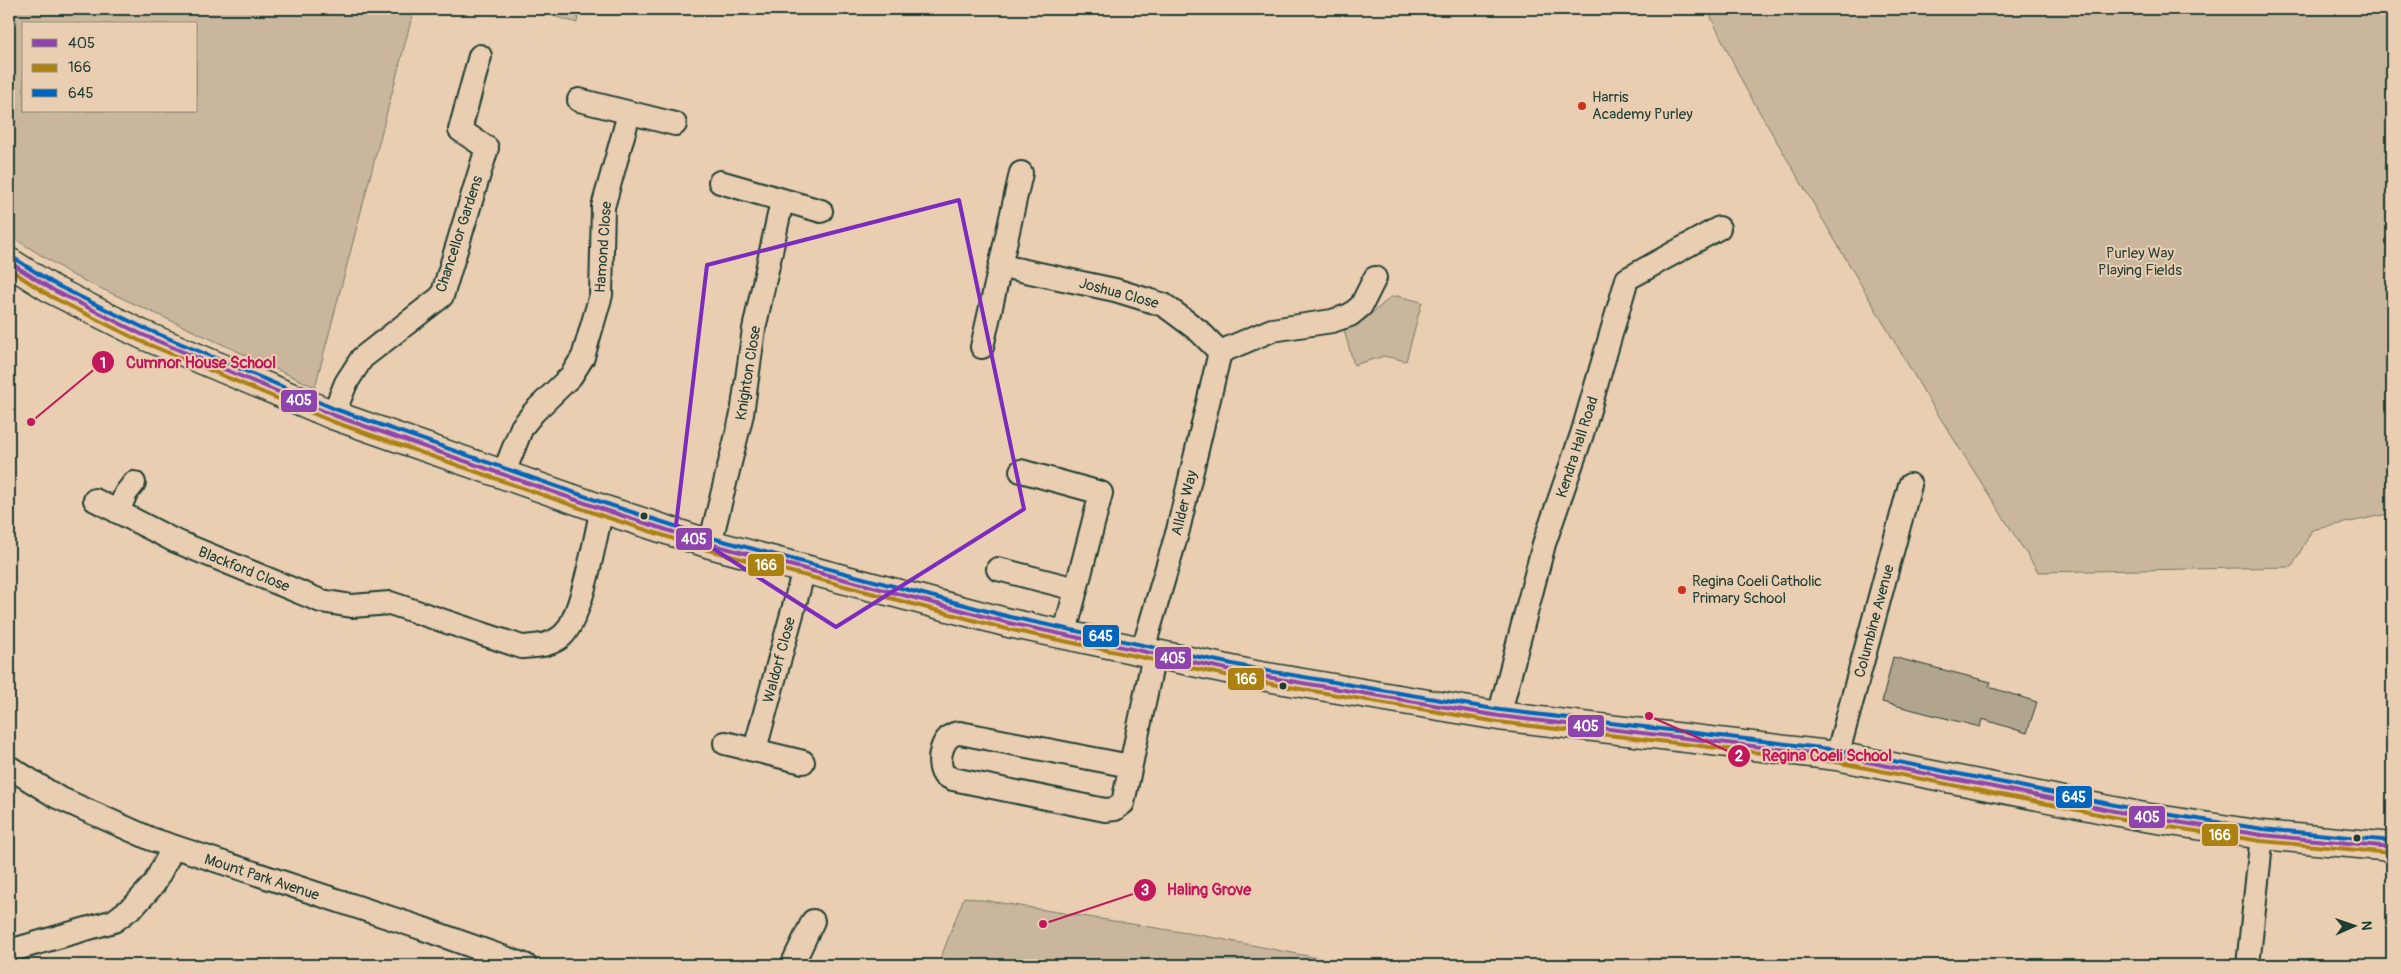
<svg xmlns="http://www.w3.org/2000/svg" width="2401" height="974" font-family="Pangolin,sans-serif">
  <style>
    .green { fill: #c9b69c; stroke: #747a68; fill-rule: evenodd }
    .building { fill: #b2a58e; stroke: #1f3d34 }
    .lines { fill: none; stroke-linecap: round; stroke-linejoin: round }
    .street-casing { stroke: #1f3d34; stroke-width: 26 }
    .secondary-casing { stroke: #1f3d34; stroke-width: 31 }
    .street { stroke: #eaceb1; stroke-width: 22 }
    .secondary { stroke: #eaceb1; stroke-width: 28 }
    .bus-1-casing { stroke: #eaceb1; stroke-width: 8 }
    .bus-2-casing { stroke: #eaceb1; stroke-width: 8 }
    .bus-3-casing { stroke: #eaceb1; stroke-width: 8 }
    .bus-1 { stroke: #8e44ad; stroke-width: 4 }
    .bus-2 { stroke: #ab8112; stroke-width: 4 }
    .bus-3 { stroke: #0065bd; stroke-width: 4 }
    .marked { fill: none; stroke: #7b2cbf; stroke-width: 4; stroke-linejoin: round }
    .poi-dot { fill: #c8321e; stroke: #eaceb1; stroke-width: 2 }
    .bus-dot { fill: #1f3d34; stroke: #eaceb1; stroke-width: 2 }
    .labels { text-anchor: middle; stroke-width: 4; stroke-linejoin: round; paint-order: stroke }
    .poi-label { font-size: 15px; fill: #1f3d34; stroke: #eaceb1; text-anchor: start }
    .street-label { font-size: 15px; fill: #1f3d34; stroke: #eaceb1 }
    .park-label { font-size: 15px; fill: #284339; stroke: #eaceb1 }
    .leader { fill: none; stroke: #c2185b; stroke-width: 2 }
    .callout-dot { fill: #c2185b; stroke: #eaceb1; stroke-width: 2 }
    .mark-label { font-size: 15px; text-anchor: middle; font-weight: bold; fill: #fff }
    .callout-label { font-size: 16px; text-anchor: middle; font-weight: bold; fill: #c2185b; stroke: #eaceb1; stroke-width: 4; stroke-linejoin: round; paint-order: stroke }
    .line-badge { stroke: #eaceb1; stroke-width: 2 }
    .badge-label { font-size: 14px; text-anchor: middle; font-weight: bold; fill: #fff }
  </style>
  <rect width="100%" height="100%" fill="#eaceb1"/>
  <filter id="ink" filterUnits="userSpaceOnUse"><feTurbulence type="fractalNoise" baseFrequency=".02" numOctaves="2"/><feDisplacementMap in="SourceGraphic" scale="10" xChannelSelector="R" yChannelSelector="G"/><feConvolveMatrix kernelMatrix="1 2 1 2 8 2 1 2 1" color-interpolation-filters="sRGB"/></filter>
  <g filter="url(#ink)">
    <g class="green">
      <path d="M9,9H414L315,387L74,276L9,235ZM24,24H196V111H24Z"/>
      <path d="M530,9H579L577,23Z"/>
      <path d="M1707,9H2392V513L2312,530L2292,567L2038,572L1927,397L1746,89Z"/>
      <path d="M1398,296L1422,302L1406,361L1384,356L1354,365L1344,330L1365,319L1391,297Z"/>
      <path d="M964,897L1200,935L1354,965H938Z"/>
    </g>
    <path class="building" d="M1893,657L1991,682L1989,687L2037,702L2027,733L1982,719L1980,727L1882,702Z"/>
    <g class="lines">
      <g class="street-casing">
        <g id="street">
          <path d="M579,100L675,124"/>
          <path d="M720,182L821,211"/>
          <path d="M1002,266L1115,290L1164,305L1199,331L1220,352"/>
          <path d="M982,347L1021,173"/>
          <path d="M1220,352L1272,330L1332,321L1350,315L1361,306L1375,278"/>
          <path d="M333,415L346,383L362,358L442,296L487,148L460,130L480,56"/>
          <path d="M1021,471L1101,493L1064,636"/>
          <path d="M503,475L522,427L534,412L571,376L583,357L601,295L603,207L629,114"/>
          <path d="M95,500L173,540L321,601L352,606L390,603L522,647C536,646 550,646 562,636C582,619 595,537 602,509"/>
          <path d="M118,512L126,493L134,483"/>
          <path d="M710,544L742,414L754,329L782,201"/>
          <path d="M998,569L1076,589"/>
          <path d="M1142,653L1178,530L1220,352"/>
          <path d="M1499,716L1544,544L1582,434L1627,279L1719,228"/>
          <path d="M725,743L803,762"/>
          <path d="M755,749L804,570"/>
          <path d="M1837,756L1910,485"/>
          <path d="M1130,766L960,733C942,733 935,762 944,775L953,779L1105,810L1115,809L1123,803L1154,655"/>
          <path d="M9,767L57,797L151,839L421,928L525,965"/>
          <path d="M9,951L114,921L135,905L154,884L173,848"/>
          <path d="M792,965L813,921"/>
          <path d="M2248,965L2262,835"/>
        </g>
      </g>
      <g class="secondary-casing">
        <path id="secondary" d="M9,262L53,290L141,334L333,415L602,509L710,544L1009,623L1255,675L1499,716L1837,756L2144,817L2262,835L2392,847"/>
      </g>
      <use href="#street" class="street"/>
      <use href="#secondary" class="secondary"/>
      <g class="bus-1-casing">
        <path id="bus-1" d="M9,262L53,290L141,334L333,415L602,509L710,544L1009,623L1255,675L1499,716L1837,756L2144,817L2262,835L2392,847"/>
      </g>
      <g class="bus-2-casing">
        <path id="bus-2" d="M9,269L50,296L138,340L331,421L600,515L708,550L1007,629L1254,681L1498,722L1836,762L2143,823L2261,841L2391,853"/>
      </g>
      <g class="bus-3-casing">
        <path id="bus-3" d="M12,257L56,285L144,328L335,409L604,503L712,538L1010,617L1256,669L1500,710L1838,750L2145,811L2263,829L2392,841"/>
      </g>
      <use href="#bus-1" class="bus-1"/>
      <use href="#bus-2" class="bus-2"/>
      <use href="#bus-3" class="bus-3"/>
    </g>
  </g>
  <path class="marked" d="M959,200L1024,509L836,627L676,525L707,265Z"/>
  <g class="poi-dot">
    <circle cx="1582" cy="106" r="5"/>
    <circle cx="1682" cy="590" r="5"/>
  </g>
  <g class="bus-dot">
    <circle cx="644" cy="516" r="4.5"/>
    <circle cx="1283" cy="686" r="4.5"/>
    <circle cx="2357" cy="838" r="4.5"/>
  </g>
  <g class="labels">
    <g class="poi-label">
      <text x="1592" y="102">Harris<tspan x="1592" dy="17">Academy Purley</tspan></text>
      <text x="1692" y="586">Regina Coeli Catholic<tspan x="1692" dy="17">Primary School</tspan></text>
    </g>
    <g class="street-label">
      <text transform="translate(459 234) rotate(-72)" y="5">Chancellor Gardens</text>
      <text transform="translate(603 247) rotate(-86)" y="5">Hamond Close</text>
      <text transform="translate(1119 293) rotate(15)" y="5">Joshua Close</text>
      <text transform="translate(748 373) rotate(-81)" y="5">Knighton Close</text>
      <text transform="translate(1577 447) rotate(-72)" y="5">Kendra Hall Road</text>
      <text transform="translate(1184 503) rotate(-76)" y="5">Allder Way</text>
      <text transform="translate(244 569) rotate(22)" y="5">Blackford Close</text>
      <text transform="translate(1874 621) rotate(-75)" y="5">Columbine Avenue</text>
      <text transform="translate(779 660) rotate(-75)" y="5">Waldorf Close</text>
      <text transform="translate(262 877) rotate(18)" y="5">Mount Park Avenue</text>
    </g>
    <g class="park-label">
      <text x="2140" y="258">Purley Way<tspan x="2140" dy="17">Playing Fields</tspan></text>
    </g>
  </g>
  <path class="leader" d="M31 422L103 362M1649 716L1739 756M1043 924L1145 890"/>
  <g class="callout-dot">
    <circle cx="31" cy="422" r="5"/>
    <circle cx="1649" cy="716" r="5"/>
    <circle cx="1043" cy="924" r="5"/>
    <circle cx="103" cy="362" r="12"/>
    <circle cx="1739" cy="756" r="12"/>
    <circle cx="1145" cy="890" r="12"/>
  </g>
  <g class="mark-label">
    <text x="103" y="368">1</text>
    <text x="1739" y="761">2</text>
    <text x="1145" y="895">3</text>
  </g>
  <g class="callout-label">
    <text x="201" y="368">Cumnor House School</text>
    <text x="1827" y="761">Regina Coeli School</text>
    <text x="1209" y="895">Haling Grove</text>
  </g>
  <g class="line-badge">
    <rect x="280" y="389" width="38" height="24" rx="5" fill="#8e44ad"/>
    <rect x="675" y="527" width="38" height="24" rx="5" fill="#8e44ad"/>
    <rect x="747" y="553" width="38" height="24" rx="5" fill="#ab8112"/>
    <rect x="1082" y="624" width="38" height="24" rx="5" fill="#0065bd"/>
    <rect x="1154" y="646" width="38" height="24" rx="5" fill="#8e44ad"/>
    <rect x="1227" y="667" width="38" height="24" rx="5" fill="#ab8112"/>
    <rect x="1567" y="714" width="38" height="24" rx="5" fill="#8e44ad"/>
    <rect x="2055" y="785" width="38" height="24" rx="5" fill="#0065bd"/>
    <rect x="2128" y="805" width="38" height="24" rx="5" fill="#8e44ad"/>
    <rect x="2201" y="823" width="38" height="24" rx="5" fill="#ab8112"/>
  </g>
  <g class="badge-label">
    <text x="299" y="405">405</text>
    <text x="694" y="544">405</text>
    <text x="766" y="570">166</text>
    <text x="1101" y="641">645</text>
    <text x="1173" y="663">405</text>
    <text x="1246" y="684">166</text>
    <text x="1586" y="731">405</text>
    <text x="2074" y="802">645</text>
    <text x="2147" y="822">405</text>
    <text x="2220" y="840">166</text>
  </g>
  <rect width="2401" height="974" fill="none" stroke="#eaceb1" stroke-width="30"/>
  <rect x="15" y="15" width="2371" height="944" fill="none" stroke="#1f3d34" stroke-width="2" filter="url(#ink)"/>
  <rect x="22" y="22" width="175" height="90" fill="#eaceb1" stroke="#99947f"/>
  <rect x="32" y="39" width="25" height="8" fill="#8e44ad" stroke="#99947f"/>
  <text x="68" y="48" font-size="15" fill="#1f3d34">405</text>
  <rect x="32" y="64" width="25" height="8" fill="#ab8112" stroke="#99947f"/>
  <text x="68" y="72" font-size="15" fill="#1f3d34">166</text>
  <rect x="32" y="89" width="25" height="8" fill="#0065bd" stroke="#99947f"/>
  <text x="68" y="98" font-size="15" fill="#1f3d34">645</text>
  <g transform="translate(2354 926) rotate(88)" stroke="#eaceb1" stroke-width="4" paint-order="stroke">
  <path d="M0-4L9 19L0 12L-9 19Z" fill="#1f3d34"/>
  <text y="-8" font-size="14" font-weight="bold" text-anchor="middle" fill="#1f3d34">N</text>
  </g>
</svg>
